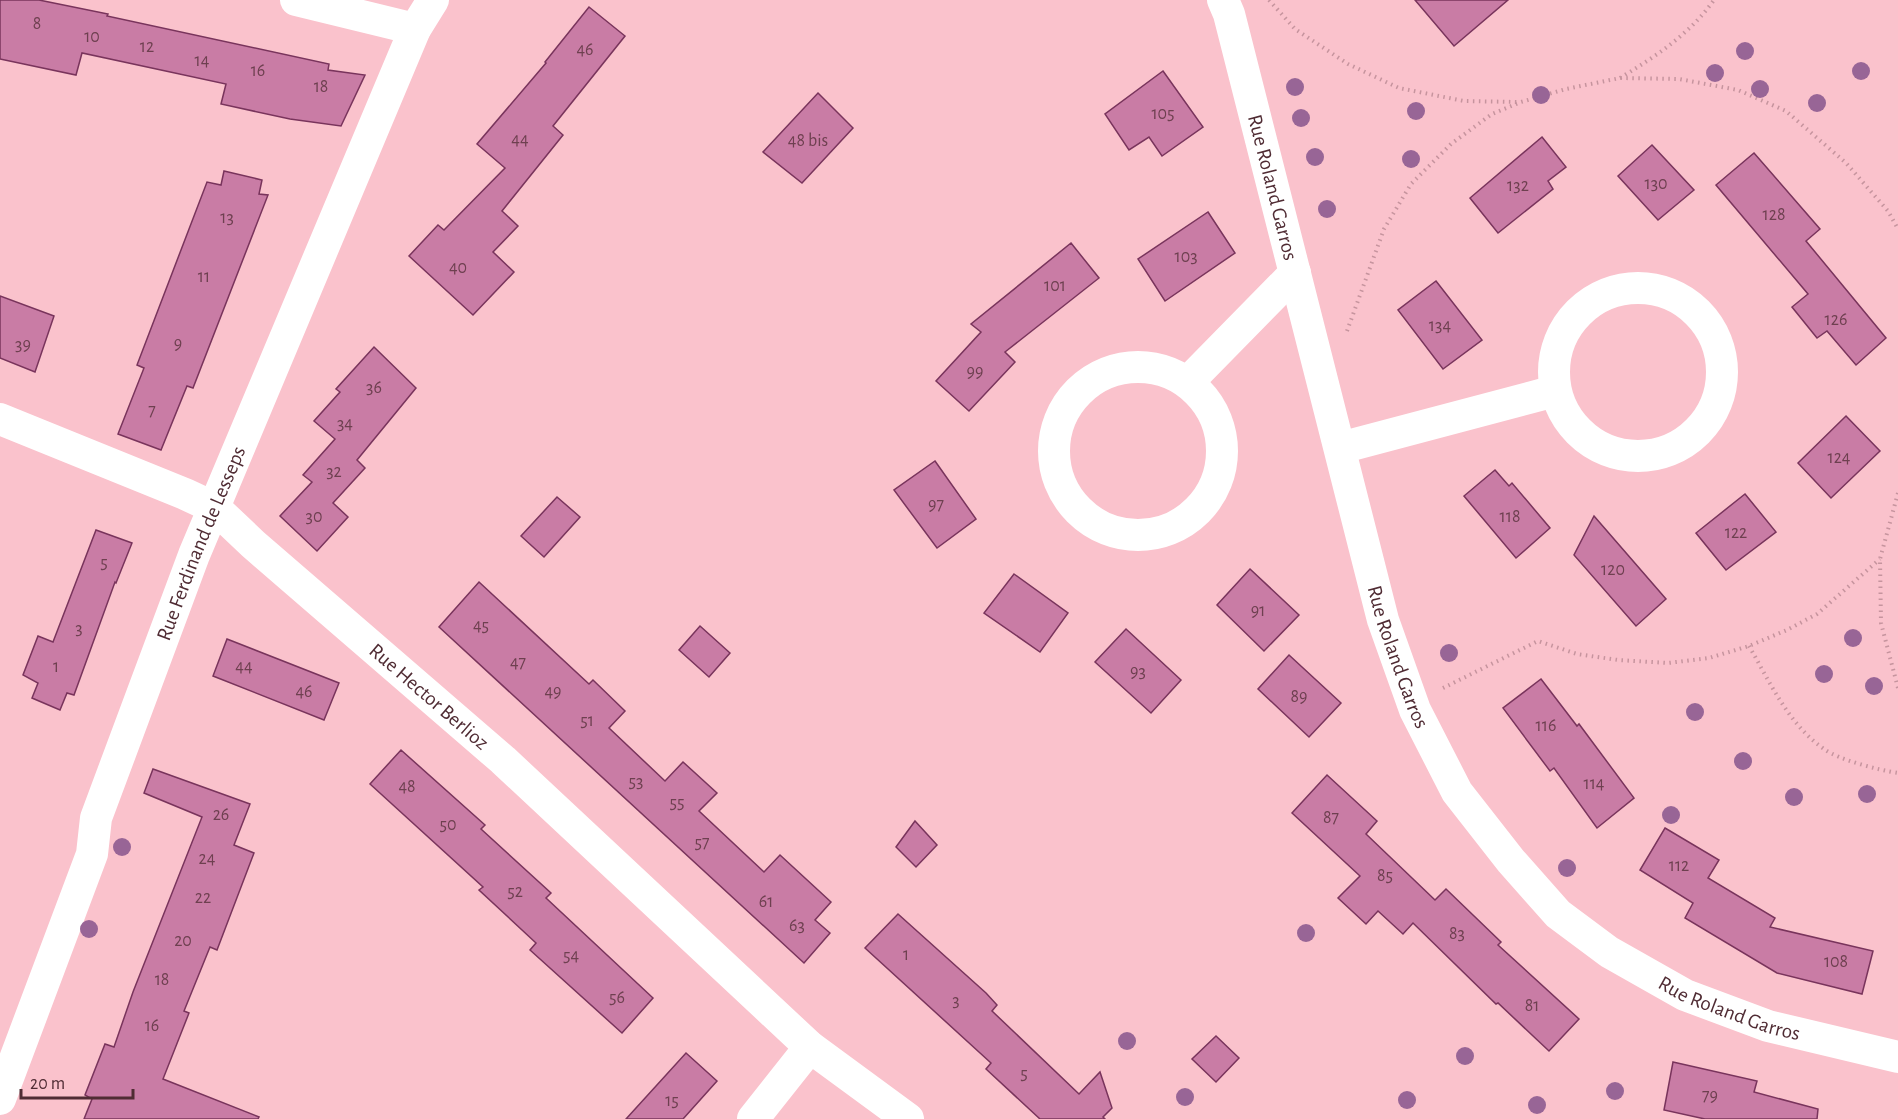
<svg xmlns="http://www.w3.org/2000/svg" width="1898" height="1119" font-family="'Alegreya Sans',sans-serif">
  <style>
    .building { fill: #c97ca5; stroke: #79345c; stroke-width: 1.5 }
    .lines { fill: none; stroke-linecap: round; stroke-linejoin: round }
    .path { stroke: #c6949e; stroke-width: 4; stroke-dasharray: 1.5 4.5; stroke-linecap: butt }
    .minor { stroke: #fff; stroke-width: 32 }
    .tree { fill: #986596 }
    .labels { text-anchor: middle; stroke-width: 4.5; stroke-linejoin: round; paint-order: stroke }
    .number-label { font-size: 18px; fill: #6e4050 }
    .street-label { font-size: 21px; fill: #502c34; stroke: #fac2cc }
  </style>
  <rect width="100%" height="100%" fill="#fac2cc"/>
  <g class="building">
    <path d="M0,0H39L108,14L107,16L329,64L328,70L365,75L341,126L290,119L221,104L226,84L82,53L76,75L0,59Z"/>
    <path d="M1415,0H1508L1454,46Z"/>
    <path d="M589,7L625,36L553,126L563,135L502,211L518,226L493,252L514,272L473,315L409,256L438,225L444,230L505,168L477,144L546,63L545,62Z"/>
    <path d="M1163,71L1203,127L1162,156L1149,137L1129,150L1105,114Z"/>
    <path d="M818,93L853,128L802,183L763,152Z"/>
    <path d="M1542,137L1566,167L1548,181L1553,189L1498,233L1470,198Z"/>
    <path d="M1652,145L1694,190L1658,220L1618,176Z"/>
    <path d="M1754,153L1820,229L1806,241L1886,338L1856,365L1827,331L1817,338L1792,307L1808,294L1716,185Z"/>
    <path d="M224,171L262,180L259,194L268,195L193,388L187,386L161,450L118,434L144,368L137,365L207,182L221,185Z"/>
    <path d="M1208,212L1235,253L1165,301L1138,259Z"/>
    <path d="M1071,243L1099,278L1005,352L1015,362L969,411L936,381L981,332L971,324Z"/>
    <path d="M1436,281L1482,340L1443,369L1398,310Z"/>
    <path d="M0,296L54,316L35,372L0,358Z"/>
    <path d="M374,347L416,388L357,460L365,468L333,503L348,517L317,551L280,516L312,482L303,475L335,439L314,421L340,392L336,389Z"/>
    <path d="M1846,416L1880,451L1831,498L1798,463Z"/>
    <path d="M935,461L976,519L937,548L894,490Z"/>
    <path d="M1495,470L1509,486L1512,483L1550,528L1516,558L1464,496Z"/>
    <path d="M1745,494L1776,532L1726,570L1696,533Z"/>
    <path d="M557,497L580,517L544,557L521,536Z"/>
    <path d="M1594,516L1666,599L1636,626L1574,555Z"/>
    <path d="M96,530L132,543L116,583L115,582L74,695L67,693L60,710L32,698L38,683L23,675L38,636L53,642Z"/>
    <path d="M1250,569L1299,615L1264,651L1217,605Z"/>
    <path d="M1014,574L1068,613L1040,652L984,613Z"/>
    <path d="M479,582L589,684L593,680L625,711L609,728L665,781L683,762L717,793L699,811L764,872L780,855L831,902L815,920L830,933L804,963L439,627Z"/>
    <path d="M700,626L730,653L709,677L679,650Z"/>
    <path d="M1126,629L1181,680L1151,713L1095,662Z"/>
    <path d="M227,639L339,683L324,720L213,676Z"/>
    <path d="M1289,655L1341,703L1309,737L1258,689Z"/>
    <path d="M1541,679L1577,726L1579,724L1634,798L1597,828L1554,768L1550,771L1503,708Z"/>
    <path d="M401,750L485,825L481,829L551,893L546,898L653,998L622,1033L530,950L536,943L479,890L483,887L370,784Z"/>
    <path d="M153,769L250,804L234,845L254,853L217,950L210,947L184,1011L189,1013L163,1079L259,1117L258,1119H84L92,1099L85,1095L105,1044L114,1047L133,992L202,817L144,793Z"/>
    <path d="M1327,775L1377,821L1366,834L1435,900L1446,889L1501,942L1498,945L1579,1019L1549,1051L1498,1003L1496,1004L1413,923L1403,934L1378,911L1366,924L1338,898L1360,876L1292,813Z"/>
    <path d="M915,821L937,845L916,867L896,847Z"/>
    <path d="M1665,828L1719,860L1708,878L1775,918L1770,927L1873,951L1862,994L1777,973L1685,918L1693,903L1640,870Z"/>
    <path d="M898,914L986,993L997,1005L992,1011L1079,1094L1100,1072L1112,1108L1103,1117L1105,1119H1040L986,1069L991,1063L865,948Z"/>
    <path d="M1216,1036L1239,1058L1216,1082L1192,1059Z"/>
    <path d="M686,1053L717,1081L683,1119H626Z"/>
    <path d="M1673,1062L1757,1081L1754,1092L1818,1109L1817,1119H1705L1664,1110Z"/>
  </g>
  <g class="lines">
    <g class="path">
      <path d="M1269,0L1295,29L1348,64L1399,88L1464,101L1517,102"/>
      <path d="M1620,78C1656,56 1689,35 1714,0"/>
      <path d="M1347,331L1384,229L1411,184L1451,144L1492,114L1521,102L1566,89L1620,78L1679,79L1738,90L1786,111L1846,163L1888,211L1898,229"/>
      <path d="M1898,493L1880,559L1881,623L1898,688"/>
      <path d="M1749,646C1770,682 1788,724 1824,749C1839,760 1879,770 1898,773"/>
      <path d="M1443,688L1538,641L1577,654L1618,660L1668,663L1709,658L1749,646L1787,630L1817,614L1880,559"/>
    </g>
    <g class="minor">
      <path d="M296,0L415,29"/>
      <path id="s1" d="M1223,0L1229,14L1383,620L1415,710L1457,792L1511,861L1558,914L1609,952L1685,995L1768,1026L1898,1057"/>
      <circle cx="1638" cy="372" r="84"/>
      <circle cx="1138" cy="451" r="84"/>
      <path d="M1188,382L1295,273"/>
      <path id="s2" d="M0,419L185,494L215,508L253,544L503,760L810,1047L908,1119"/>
      <path d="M1340,448L1555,391"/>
      <path id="s3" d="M0,1099L92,854L96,818L194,555L415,29L433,0"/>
      <path d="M753,1119L810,1047"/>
    </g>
  </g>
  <g class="tree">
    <circle cx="1745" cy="51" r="9"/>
    <circle cx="1861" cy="71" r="9"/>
    <circle cx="1715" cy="73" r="9"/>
    <circle cx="1295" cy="87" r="9"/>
    <circle cx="1760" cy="89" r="9"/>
    <circle cx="1541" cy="95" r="9"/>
    <circle cx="1817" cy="103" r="9"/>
    <circle cx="1416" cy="111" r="9"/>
    <circle cx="1301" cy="118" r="9"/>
    <circle cx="1315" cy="157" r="9"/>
    <circle cx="1411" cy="159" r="9"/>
    <circle cx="1327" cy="209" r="9"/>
    <circle cx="1853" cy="638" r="9"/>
    <circle cx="1449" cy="653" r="9"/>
    <circle cx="1824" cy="674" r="9"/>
    <circle cx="1874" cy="686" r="9"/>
    <circle cx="1695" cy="712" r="9"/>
    <circle cx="1743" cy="761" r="9"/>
    <circle cx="1867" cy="794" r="9"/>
    <circle cx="1794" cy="797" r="9"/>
    <circle cx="1671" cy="815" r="9"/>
    <circle cx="122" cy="847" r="9"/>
    <circle cx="1567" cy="868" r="9"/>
    <circle cx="89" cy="929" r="9"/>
    <circle cx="1306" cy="933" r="9"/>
    <circle cx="1127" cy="1041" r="9"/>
    <circle cx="1465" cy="1056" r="9"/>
    <circle cx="1615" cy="1091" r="9"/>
    <circle cx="1185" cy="1097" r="9"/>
    <circle cx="1407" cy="1100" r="9"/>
    <circle cx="1537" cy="1105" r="9"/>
  </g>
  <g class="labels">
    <g class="number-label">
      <text x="37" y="29">8</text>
      <text x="92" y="42">10</text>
      <text x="147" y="52">12</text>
      <text x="585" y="55">46</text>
      <text x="202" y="66">14</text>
      <text x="258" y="76">16</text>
      <text x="321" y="92">18</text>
      <text x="1163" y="119">105</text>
      <text x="520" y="145">44</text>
      <text x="808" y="146">48 bis</text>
      <text x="1656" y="189">130</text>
      <text x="1518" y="191">132</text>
      <text x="1774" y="220">128</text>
      <text x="227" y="223">13</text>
      <text x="1186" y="262">103</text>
      <text x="458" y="273">40</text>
      <text x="204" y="282">11</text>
      <text x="1055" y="291">101</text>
      <text x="1836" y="325">126</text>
      <text x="1440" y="331">134</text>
      <text x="178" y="349">9</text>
      <text x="23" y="350">39</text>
      <text x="975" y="377">99</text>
      <text x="374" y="393">36</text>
      <text x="152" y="416">7</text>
      <text x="345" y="429">34</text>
      <text x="1839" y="463">124</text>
      <text x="334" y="477">32</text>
      <text x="936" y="510">97</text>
      <text x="314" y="522">30</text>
      <text x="1510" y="522">118</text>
      <text x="1736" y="538">122</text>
      <text x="104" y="568">5</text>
      <text x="1613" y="575">120</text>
      <text x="1258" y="616">91</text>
      <text x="481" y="631">45</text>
      <text x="79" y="634">3</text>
      <text x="518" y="668">47</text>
      <text x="56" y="672">1</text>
      <text x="244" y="672">44</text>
      <text x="1138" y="677">93</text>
      <text x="304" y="697">46</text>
      <text x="553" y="697">49</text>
      <text x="1299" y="702">89</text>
      <text x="587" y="726">51</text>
      <text x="1546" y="731">116</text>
      <text x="636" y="787">53</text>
      <text x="1594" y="789">114</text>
      <text x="407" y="792">48</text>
      <text x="677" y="808">55</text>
      <text x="221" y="820">26</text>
      <text x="1331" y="823">87</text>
      <text x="448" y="830">50</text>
      <text x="702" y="848">57</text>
      <text x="207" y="864">24</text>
      <text x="1679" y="871">112</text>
      <text x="1385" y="881">85</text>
      <text x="515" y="897">52</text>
      <text x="203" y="903">22</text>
      <text x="766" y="907">61</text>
      <text x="797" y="931">63</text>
      <text x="1457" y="939">83</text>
      <text x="183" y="946">20</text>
      <text x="906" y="960">1</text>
      <text x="571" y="961">54</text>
      <text x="1836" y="967">108</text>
      <text x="162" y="985">18</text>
      <text x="617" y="1003">56</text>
      <text x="956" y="1006">3</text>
      <text x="1532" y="1011">81</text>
      <text x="152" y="1031">16</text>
      <text x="1024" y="1079">5</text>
      <text x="1710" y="1101">79</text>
      <text x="672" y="1106">15</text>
    </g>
    <g class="street-label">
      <text dy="7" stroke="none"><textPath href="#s1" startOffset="194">Rue Roland Garros</textPath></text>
      <text dy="7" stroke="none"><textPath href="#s3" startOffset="592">Rue Ferdinand de Lesseps</textPath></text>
      <text dy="7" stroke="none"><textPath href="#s1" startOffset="680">Rue Roland Garros</textPath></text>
      <text dy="7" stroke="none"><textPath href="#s2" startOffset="518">Rue Hector Berlioz</textPath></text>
      <text dy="7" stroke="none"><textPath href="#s1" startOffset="1184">Rue Roland Garros</textPath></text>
    </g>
  </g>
  <path d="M21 1089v9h112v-9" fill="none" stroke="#502c34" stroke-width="3"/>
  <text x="30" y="1089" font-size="18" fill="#502c34" stroke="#fac2cc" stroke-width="4.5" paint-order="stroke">20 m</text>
</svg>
